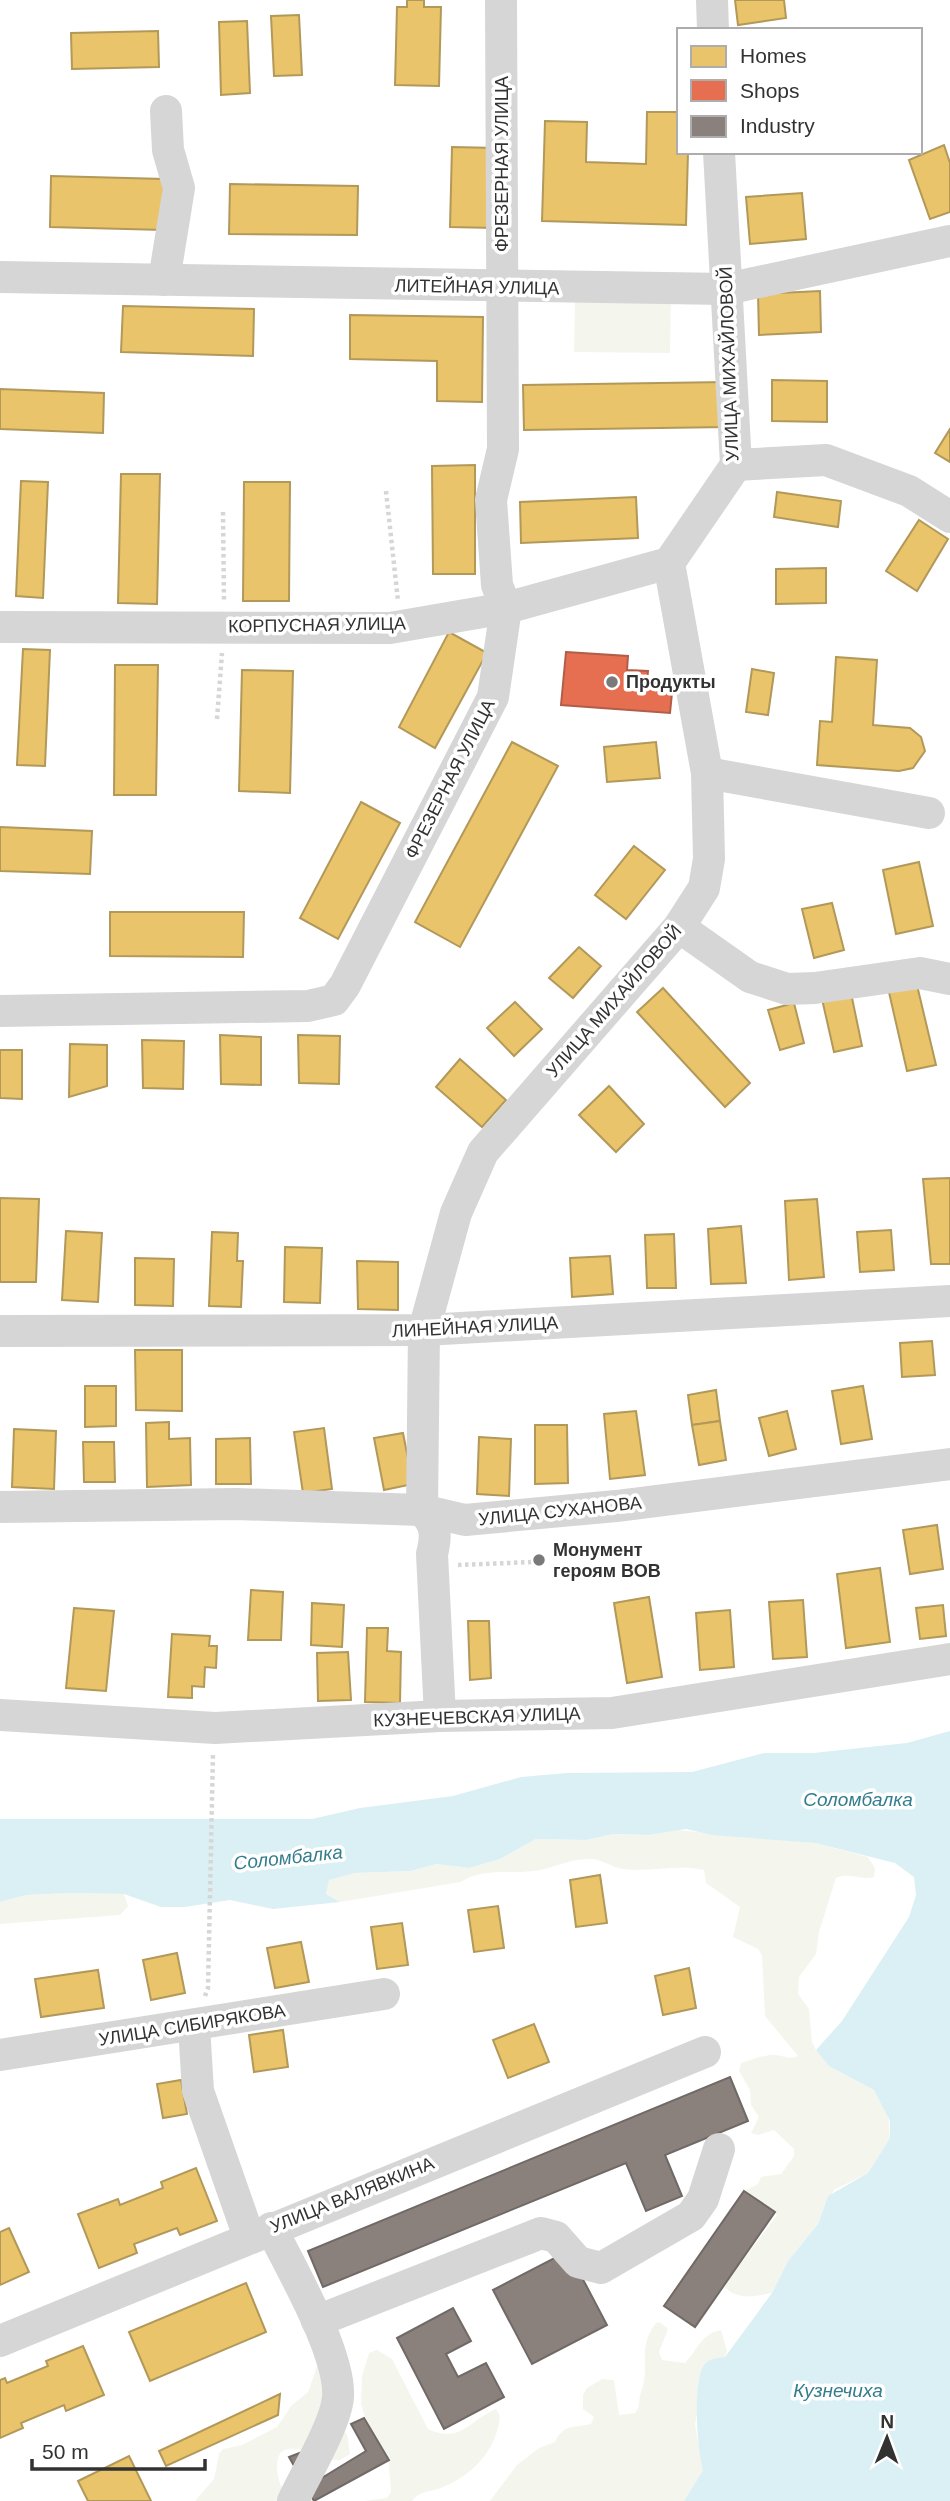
<svg xmlns="http://www.w3.org/2000/svg" width="950" height="2501" font-family="Arial,sans-serif">
  <style>
    .green { fill: #f4f6ee }
    .water { fill: #dbf0f4 }
    .homes { fill: #e9c46a; stroke: #b29859; stroke-width: 2 }
    .shops { fill: #e76f51; stroke: #b15d48; stroke-width: 2 }
    .industry { fill: #8a817c; stroke: #706966; stroke-width: 2 }
    .lines { fill: none; stroke-linecap: round; stroke-linejoin: round }
    .path { stroke: #d6d6d6; stroke-width: 4.5; stroke-dasharray: 3.5 3.5; stroke-linecap: butt }
    .minor { stroke: #d6d6d6; stroke-width: 32 }
    .poi-dot { fill: #7a7a7a; stroke: #fff; stroke-width: 2.5 }
    .labels { text-anchor: middle; stroke-width: 7; stroke-linejoin: round; paint-order: stroke }
    .street-label { font-size: 18px; fill: #323232; stroke: #fff }
    .poi-label { font-size: 18px; font-weight: bold; fill: #323232; stroke: #fff; text-anchor: start }
    .water-label { font-size: 19px; font-style: italic; fill: #347d8e; stroke: #fff }
  </style>
  <rect width="100%" height="100%" fill="#fff"/>
  <g class="green">
    <path d="M575,300H671L670,353L574,352Z"/>
    <path d="M677,1830L815,1843L868,1857L875,1868L874,1877C860,1881 850,1872 836,1878L819,1932L816,1954L799,1977L798,1994L809,2009L812,2042L816,2050L837,2070L874,2090L888,2112L890,2138L868,2173L834,2190L825,2204L818,2224L788,2261L772,2293C754,2296 737,2301 724,2286L777,2215L744,2191L758,2184L761,2177L781,2174L794,2156V2149L774,2130L758,2135L751,2133L759,2117L751,2105L750,2090L739,2071L741,2063C751,2060 765,2054 776,2055C785,2056 789,2060 798,2056L765,2016L762,1955L758,1949L733,1937L740,1907L706,1883L704,1870C676,1864 650,1873 623,1869C610,1867 602,1858 587,1859C569,1859 552,1869 534,1871C511,1874 480,1868 461,1882L340,1902L326,1894L328,1880L355,1873L411,1871L436,1864L469,1868L500,1859L536,1839L586,1840L613,1834L649,1835Z"/>
    <path d="M71,1893L124,1894L128,1906L120,1915L0,1924V1902L26,1895Z"/>
    <path d="M660,2322L668,2329L659,2352L662,2360L685,2363C698,2350 700,2334 721,2330L727,2351L725,2358H715L698,2381L699,2405L695,2424L703,2470L684,2501H490L517,2465L539,2448L555,2442C563,2424 573,2428 591,2424L594,2417L583,2409V2395L587,2388L602,2379L614,2380L619,2415L635,2413C641,2405 638,2401 641,2392C651,2365 636,2349 656,2323Z"/>
    <path d="M377,2350L392,2359L428,2429C461,2444 468,2421 496,2409L500,2416C497,2450 472,2476 441,2488C430,2492 419,2491 412,2501H364L387,2498L391,2492L388,2455L368,2427L361,2404L362,2376L369,2353Z"/>
    <path d="M318,2364L339,2428L347,2434L350,2454C348,2455 342,2459 340,2460C323,2463 276,2428 277,2468C278,2483 282,2491 293,2501H195L214,2479L219,2454L223,2449L242,2445L277,2427L291,2406L308,2392Z"/>
  </g>
  <path class="water" d="M950,1731V2501H684L703,2470C697,2450 692,2378 705,2364C710,2358 717,2358 725,2357L772,2293L788,2261L818,2224L828,2196L868,2173L890,2138V2121L874,2090L829,2066L816,2050L842,2021L909,1917L916,1895L914,1877L895,1863L815,1843L712,1835L686,1829L649,1835L613,1834L586,1840L536,1839L500,1859L469,1868L436,1864L411,1871L355,1873L329,1880L326,1894L340,1902L273,1909L230,1900L185,1907H161L124,1894L71,1893L26,1895L0,1902V1819H312L360,1808L453,1796L521,1777L567,1773L692,1772L764,1753H813L907,1743Z"/>
  <g class="homes">
    <path d="M407,0H424V7H441L439,86L395,85L397,7H407Z"/>
    <path d="M735,0H784L786,18L738,25Z"/>
    <path d="M299,15L302,75L274,76L271,16Z"/>
    <path d="M247,21L250,93L221,95L219,22Z"/>
    <path d="M158,31L159,67L72,69L71,33Z"/>
    <path d="M647,112H679V152H688L686,225L542,221L545,121L587,122L586,162L646,164Z"/>
    <path d="M944,145L950,163V212L930,219L909,160Z"/>
    <path d="M452,147L497,148L495,228L450,227Z"/>
    <path d="M51,176L164,179L163,230L50,227Z"/>
    <path d="M230,184L358,186L357,235L229,234Z"/>
    <path d="M802,193L806,239L750,244L746,197Z"/>
    <path d="M820,291L821,332L759,335L758,294Z"/>
    <path d="M123,306L254,309L253,356L121,352Z"/>
    <path d="M350,315L483,317L482,402L437,401V361L350,359Z"/>
    <path d="M772,380L827,381V422L772,421Z"/>
    <path d="M726,382L727,427L524,430L523,385Z"/>
    <path d="M0,389L104,393L103,433L0,429Z"/>
    <path d="M950,429V462L935,453Z"/>
    <path d="M475,465V574H433L432,466Z"/>
    <path d="M121,474H160L157,604L118,603Z"/>
    <path d="M21,481L48,482L43,598L16,596Z"/>
    <path d="M244,482H290L289,601H243Z"/>
    <path d="M777,492L841,501L838,527L774,517Z"/>
    <path d="M636,497L638,538L521,543L520,502Z"/>
    <path d="M919,520L948,539L917,591L886,571Z"/>
    <path d="M826,568V603L776,604V569Z"/>
    <path d="M449,632L487,653L435,748L399,727Z"/>
    <path d="M23,649L50,650L45,766L17,765Z"/>
    <path d="M836,657L877,660L873,725L910,728L921,737L925,751L913,768L899,771L817,765L820,721L832,722Z"/>
    <path d="M115,665H158L156,795H114Z"/>
    <path d="M752,669L774,673L768,715L746,712Z"/>
    <path d="M242,670L293,671L290,793L239,791Z"/>
    <path d="M512,742L558,766L460,947L415,922Z"/>
    <path d="M656,742L660,778L607,782L604,747Z"/>
    <path d="M361,802L400,823L338,939L300,918Z"/>
    <path d="M0,827L92,831L90,874L0,871Z"/>
    <path d="M634,846L665,870L626,919L595,895Z"/>
    <path d="M919,862L933,926L896,934L883,870Z"/>
    <path d="M832,903L844,950L814,958L802,909Z"/>
    <path d="M110,912H244L243,957L110,956Z"/>
    <path d="M579,947L601,966L573,998L549,978Z"/>
    <path d="M916,981L936,1065L907,1071L888,988Z"/>
    <path d="M663,988L750,1083L725,1107L637,1012Z"/>
    <path d="M851,993L862,1046L834,1052L822,999Z"/>
    <path d="M515,1002L542,1029L514,1056L487,1028Z"/>
    <path d="M794,1003L804,1043L780,1050L768,1010Z"/>
    <path d="M220,1035L261,1037V1085L221,1084Z"/>
    <path d="M298,1035L340,1036L339,1084L299,1083Z"/>
    <path d="M142,1040L184,1041L183,1089L143,1088Z"/>
    <path d="M70,1044L107,1045V1086L69,1097Z"/>
    <path d="M0,1050H22V1099L0,1098Z"/>
    <path d="M460,1059L506,1100L482,1127L436,1087Z"/>
    <path d="M609,1086L644,1124L616,1152L579,1115Z"/>
    <path d="M950,1178V1264H931L923,1179Z"/>
    <path d="M0,1198L39,1199L36,1282H0Z"/>
    <path d="M817,1199L824,1277L789,1280L785,1201Z"/>
    <path d="M741,1226L746,1283L711,1284L708,1229Z"/>
    <path d="M891,1230L894,1270L860,1272L857,1232Z"/>
    <path d="M66,1231L102,1233L98,1302L62,1300Z"/>
    <path d="M212,1232L238,1233L237,1261H243L241,1307L209,1306Z"/>
    <path d="M674,1234L676,1288H647L645,1235Z"/>
    <path d="M285,1247L322,1248L320,1303L284,1302Z"/>
    <path d="M610,1256L613,1294L572,1297L570,1258Z"/>
    <path d="M135,1258L174,1259L173,1306L135,1305Z"/>
    <path d="M357,1261L398,1262V1310L358,1309Z"/>
    <path d="M932,1341L935,1375L902,1377L900,1343Z"/>
    <path d="M135,1350H182V1411L136,1410Z"/>
    <path d="M85,1386H116V1426L85,1427Z"/>
    <path d="M863,1386L872,1439L841,1444L832,1391Z"/>
    <path d="M716,1390L720,1421L692,1425L688,1395Z"/>
    <path d="M636,1411L645,1475L610,1479L604,1414Z"/>
    <path d="M787,1411L796,1449L769,1456L759,1418Z"/>
    <path d="M720,1421L726,1460L699,1465L692,1425Z"/>
    <path d="M169,1422V1439L190,1438L191,1485L147,1487L146,1423Z"/>
    <path d="M535,1425H567L568,1483L535,1484Z"/>
    <path d="M324,1428L332,1489L303,1493L294,1432Z"/>
    <path d="M14,1429L56,1431L54,1489L12,1487Z"/>
    <path d="M403,1433L413,1484L384,1490L374,1438Z"/>
    <path d="M479,1437L511,1439L509,1496L477,1494Z"/>
    <path d="M250,1438L251,1484H216V1439Z"/>
    <path d="M83,1442H114L115,1482H84Z"/>
    <path d="M937,1525L943,1569L910,1574L903,1530Z"/>
    <path d="M880,1568L890,1642L846,1648L837,1574Z"/>
    <path d="M251,1590L283,1592L281,1640H248Z"/>
    <path d="M649,1597L662,1677L627,1683L614,1603Z"/>
    <path d="M803,1600L807,1657L773,1659L769,1602Z"/>
    <path d="M312,1603L344,1605L342,1647L311,1645Z"/>
    <path d="M943,1605L946,1636L920,1639L916,1608Z"/>
    <path d="M74,1608L114,1611L106,1691L66,1688Z"/>
    <path d="M730,1610L734,1667L700,1670L696,1613Z"/>
    <path d="M468,1621H489L491,1678L470,1680Z"/>
    <path d="M367,1628H388L387,1651L401,1652L400,1703L365,1702Z"/>
    <path d="M172,1634L210,1636L209,1646H217L216,1668L205,1667L204,1687L192,1686V1698L168,1697Z"/>
    <path d="M348,1652L351,1700L318,1701L317,1653Z"/>
    <path d="M600,1875L607,1923L576,1927L570,1880Z"/>
    <path d="M498,1906L504,1948L474,1952L468,1910Z"/>
    <path d="M402,1923L408,1965L377,1969L371,1927Z"/>
    <path d="M301,1942L309,1982L275,1988L267,1948Z"/>
    <path d="M177,1953L185,1993L151,2000L143,1960Z"/>
    <path d="M689,1968L696,2008L663,2015L655,1976Z"/>
    <path d="M98,1970L104,2008L41,2017L35,1979Z"/>
    <path d="M534,2024L549,2062L508,2078L493,2040Z"/>
    <path d="M283,2030L288,2067L254,2072L249,2035Z"/>
    <path d="M181,2080L187,2114L163,2118L157,2084Z"/>
    <path d="M196,2168L217,2221L180,2235L177,2228L134,2244L137,2253L99,2268L78,2214L118,2199L120,2205L163,2188L161,2182Z"/>
    <path d="M9,2228L29,2272L0,2285V2232Z"/>
    <path d="M246,2283L266,2332L150,2381L129,2332Z"/>
    <path d="M83,2346L104,2395L66,2411L64,2405L21,2423L23,2428L0,2438V2380L5,2378L7,2383L48,2366L46,2361Z"/>
    <path d="M280,2394L278,2415L166,2466L159,2451Z"/>
    <path d="M129,2456L151,2501H88L78,2481Z"/>
  </g>
  <path class="shops" d="M566,652L628,656L627,670L648,671L647,681L673,683L670,713L561,705Z"/>
  <g class="industry">
    <path d="M730,2077L748,2121L665,2155L682,2196L646,2211L626,2163L323,2287L308,2251Z"/>
    <path d="M744,2191L775,2212L695,2327L664,2306Z"/>
    <path d="M568,2251L607,2325L532,2364L493,2290Z"/>
    <path d="M453,2308L471,2341L446,2354L458,2377L486,2363L504,2397L444,2429L397,2338Z"/>
    <path d="M364,2418L389,2460L314,2501L289,2457L302,2452L320,2479L366,2451L351,2424Z"/>
  </g>
  <g class="lines">
    <g class="path">
      <path d="M386,491L398,601"/>
      <path d="M223,512L224,602"/>
      <path d="M217,719L222,653"/>
      <path d="M458,1565L533,1562"/>
      <path d="M205,1996L208,1988L213,1753"/>
    </g>
    <g class="minor">
      <path d="M712,0L713,30"/>
      <path d="M0,277L726,289L950,241"/>
      <path d="M164,280L179,188L168,150L166,111"/>
      <path d="M736,465L826,460L909,491L950,517"/>
      <path d="M0,627L390,628L506,608L669,563"/>
      <path d="M707,773L929,813"/>
      <path d="M679,927L750,977L787,989L815,988L920,973L950,979"/>
      <path d="M0,1011L308,1006L334,1000L345,985L493,697L506,608L497,585L491,500L503,449L501,0"/>
      <path d="M0,1331L424,1330L950,1301"/>
      <path d="M0,1507L236,1504L422,1510L465,1520L616,1506L950,1464"/>
      <path d="M0,1715L215,1728L440,1716L612,1713L950,1659"/>
      <path d="M440,1716L432,1554C437,1534 436,1524 422,1510L424,1330L456,1213L483,1152L679,927L704,888L709,859L707,773L669,563L736,465L719,152"/>
      <path d="M194,2026L198,2091L249,2237"/>
      <path d="M0,2055L384,1994"/>
      <path d="M271,2228C291,2268 341,2354 338,2397C336,2424 305,2475 293,2501"/>
      <path d="M317,2321L541,2233L556,2237L578,2262L601,2268L691,2216L703,2199L719,2149"/>
      <path d="M0,2341L705,2052"/>
    </g>
  </g>
  <g class="poi-dot">
    <circle cx="612" cy="682" r="7"/>
    <circle cx="539" cy="1560" r="7"/>
  </g>
  <g class="labels">
    <g class="street-label">
      <text transform="translate(502 164) rotate(-90)" y="6">ФРЕЗЕРНАЯ УЛИЦА</text>
      <text transform="translate(477 287) rotate(1)" y="6">ЛИТЕЙНАЯ УЛИЦА</text>
      <text transform="translate(729 364) rotate(-92)" y="6">УЛИЦА МИХАЙЛОВОЙ</text>
      <text transform="translate(317 625) rotate(-1)" y="6">КОРПУСНАЯ УЛИЦА</text>
      <text transform="translate(450 779) rotate(-63)" y="6">ФРЕЗЕРНАЯ УЛИЦА</text>
      <text transform="translate(614 1001) rotate(-49)" y="6">УЛИЦА МИХАЙЛОВОЙ</text>
      <text transform="translate(475 1327) rotate(-3)" y="6">ЛИНЕЙНАЯ УЛИЦА</text>
      <text transform="translate(560 1511) rotate(-6)" y="6">УЛИЦА СУХАНОВА</text>
      <text transform="translate(477 1717) rotate(-2)" y="6">КУЗНЕЧЕВСКАЯ УЛИЦА</text>
      <text transform="translate(192 2025) rotate(-9)" y="6">УЛИЦА СИБИРЯКОВА</text>
      <text transform="translate(352 2195) rotate(-22)" y="6">УЛИЦА ВАЛЯВКИНА</text>
    </g>
    <g class="poi-label">
      <text x="626" y="688">Продукты</text>
      <text x="553" y="1556">Монумент<tspan x="553" dy="21">героям ВОВ</tspan></text>
    </g>
    <g class="water-label">
      <text x="858" y="1806">Соломбалка</text>
      <text transform="translate(288 1857) rotate(-6)" y="7">Соломбалка</text>
      <text x="838" y="2397">Кузнечиха</text>
    </g>
  </g>
  <rect x="677" y="28" width="245" height="126" fill="#ffffff" stroke="#adadad" stroke-width="2"/>
  <rect x="691" y="46" width="35" height="21" fill="#e9c46a" stroke="#adadad" stroke-width="2"/>
  <text x="740" y="63" font-size="21" fill="#323232">Homes</text>
  <rect x="691" y="80" width="35" height="21" fill="#e76f51" stroke="#adadad" stroke-width="2"/>
  <text x="740" y="98" font-size="21" fill="#323232">Shops</text>
  <rect x="691" y="116" width="35" height="21" fill="#8a817c" stroke="#adadad" stroke-width="2"/>
  <text x="740" y="133" font-size="21" fill="#323232">Industry</text>
  <g transform="translate(887 2438) rotate(1)" stroke="#ffffff" stroke-width="5" paint-order="stroke">
  <path d="M0-5L12 26L0 18L-12 26Z" fill="#323232"/>
  <text y="-10" font-size="19" font-weight="bold" text-anchor="middle" fill="#323232">N</text>
  </g>
  <path d="M32 2459v10h173v-10" fill="none" stroke="#323232" stroke-width="3.5"/>
  <text x="42" y="2459" font-size="21" fill="#323232" stroke="#ffffff" stroke-width="5" paint-order="stroke">50 m</text>
</svg>
